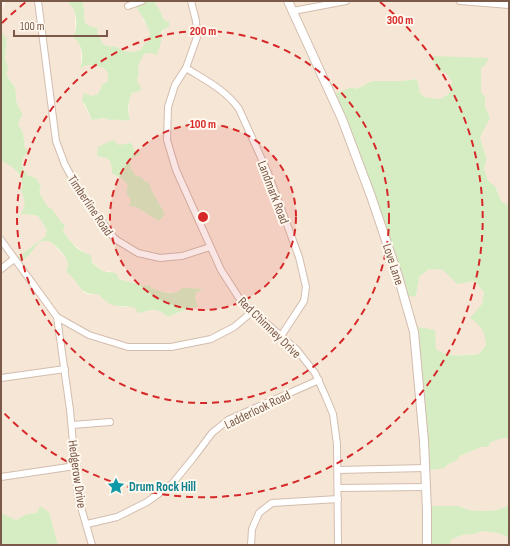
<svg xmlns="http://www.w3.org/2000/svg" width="510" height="546" font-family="'Sofia Sans Condensed',sans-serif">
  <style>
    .residential { fill: #f6e6d5; fill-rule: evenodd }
    .green { fill: #d6edc4 }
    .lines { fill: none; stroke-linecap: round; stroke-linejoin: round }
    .minor-casing { stroke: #d3bdae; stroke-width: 8 }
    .tertiary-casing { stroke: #d3bdae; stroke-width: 10 }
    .minor { stroke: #fff; stroke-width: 6 }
    .tertiary { stroke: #fff; stroke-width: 8 }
    .ring { fill: none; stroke: #d62828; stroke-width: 2; stroke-dasharray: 7 5 }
    .labels { text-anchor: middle; stroke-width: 4; stroke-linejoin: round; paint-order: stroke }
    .street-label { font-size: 13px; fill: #7a5949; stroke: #fff8ee }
    .culture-label { font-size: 13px; font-weight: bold; fill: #0d838f; stroke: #fff8ee; text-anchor: start }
    .centre { fill: #d62828; stroke: #fff8ee; stroke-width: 2 }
    .ring-label { font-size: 12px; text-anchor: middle; font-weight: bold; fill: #d62828; stroke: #fff8ee; stroke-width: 4; stroke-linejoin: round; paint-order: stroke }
  </style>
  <rect width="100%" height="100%" fill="#fef4e7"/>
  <g class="residential">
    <path d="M6,1H70L68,3L73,6L75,10V39L80,43L81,50V68L85,65L92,64L105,69L108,74V81L102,85L98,94L91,96L82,101L92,120L104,118L110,120L112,119L125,121L129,115V99L132,93L139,91L137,81L139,74L138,66L144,54L157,50L161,43L160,36L169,22L163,19L161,12L154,1H509V206L501,201L495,186L488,182L484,169L487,157L485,154L480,137L490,117L485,106L484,97L481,92V68L485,65L488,58L434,62L446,73L452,82L449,94L440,99L424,97L420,93L417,79L402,81H372L357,89L352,87L416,296L419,277L429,269L443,270L457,283L474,281L484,292L479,324L484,330L486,345L479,354L457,355L443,354L436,349L419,327L447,464L456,461L460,456L481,447H488L491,442L503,438H509V506L497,510L479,511L469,510L458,506L427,545H58L49,512L27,514L16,520L1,513V161L7,163L13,166L22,181L23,187L21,191L25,198V208L20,215L25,214L38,216L47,230L45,237L15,259L31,254L35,246L42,241L48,240L51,242L67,259L69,267L66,272L73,277L84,293L89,295L98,294L110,304L120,307H133L146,312L151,310L159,309L169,317L192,307H198L195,299L196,293L203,289L180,291L176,293L159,291L143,286L137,282L130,283L125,282L119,279L110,271L105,272L100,269L78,247L71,243L63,231L65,225L61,222L53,210L47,206L41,197L39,192L41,185L36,178L27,175L24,169L22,160L27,151L25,148L23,133L18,124L21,117L20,110L17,104L15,87L6,75L8,69L5,58L7,39L4,36L1,28V17L3,14L2,11ZM115,142L119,145L140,153L132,158L130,162L131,168L135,175L141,177L145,181L149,183L152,191L165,214L159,221L136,207L126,193L128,186L126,182L118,176L112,174V165L109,159L103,156Z"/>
    <path d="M83,1H144L143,20L148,26L150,37L149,41L144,44L141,50L130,53L125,52L115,46L111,47L104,45L97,33L85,23Z"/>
    <path d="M482,531L498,533L507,537L509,545H449L452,539L463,535L474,534Z"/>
  </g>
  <g class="green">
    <path d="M70,1H83L85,23L91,27L98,28L97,33L104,45L111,47L115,46C126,53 128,53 141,50C142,48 143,46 144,44C147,41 147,43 149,40C154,32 140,14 136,6C141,1 147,1 154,1L161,12L163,19L169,22L170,26C158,32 162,31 161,42C161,46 157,50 157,55L151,53L144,54L138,66L139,74L137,81L141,88L140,91L132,93C128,101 127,111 130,120C123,122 116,118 110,120L104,118L92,120C89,113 87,107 82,101L84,93L91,96L98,94L102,85L108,81V74L105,69C96,66 89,62 80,69C84,59 83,43 73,38C78,28 78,9 68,3Z"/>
    <path d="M1,28L4,36L7,38L5,58L8,69L6,75L15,87L17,104L23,115L21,117L18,124L23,133L25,148L30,151C19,159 21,164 27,175L36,178L41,186L39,192L47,206L53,210L61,222L65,225L63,231C70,242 78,252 91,255L92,262C95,265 99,269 103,271C108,273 111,271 117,274L119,279C127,283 135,281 143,286L150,285L151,288C161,292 177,297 183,287L186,288L203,289L196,293L195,299L198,307H192L168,317C153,305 154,311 138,313L135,308C128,305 118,308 110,304C106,302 101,297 98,294C78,296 81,282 66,272C73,259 59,250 51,242C39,237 36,247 31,253C28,257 22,260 18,263L15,259L45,237L47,230L38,216L25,214L20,215C26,207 26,200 21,191C27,178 12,164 1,161Z"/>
    <path d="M433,56L489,58L485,65L481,68V92L485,97V106L490,118L480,137L485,154L487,157L484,169L488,181L495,186L501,201L509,206V438H503L491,442L488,447H481L460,456L456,461L448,464L444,468L425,471L414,331L419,327L435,330L436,349C448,358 465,355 479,354L486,345C484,330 483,327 470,318L482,304L484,292L474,281L457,284L443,270L429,269L419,277L416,296L404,297L331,95L352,87L357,89L372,81H402L417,79L420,93L424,97L440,99L449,94L452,82L446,73L436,70L434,62H433Z"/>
    <path d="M113,140L119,145L131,143L135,151L141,153L132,158L130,162L131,168L135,175L141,177L145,181L149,183L152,191L165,214L159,221L136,207L129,206L131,200L126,193L128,186C125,180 119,176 112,174C112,160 110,158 97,156L98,147Z"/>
    <path d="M40,506L49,512L58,545H1V513L16,520L27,514L37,513Z"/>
    <path d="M427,506H458L469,510L479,511L497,510L509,506V543L507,537L498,533L482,531L474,534L463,535L452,539L449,545H427Z"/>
  </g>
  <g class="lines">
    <g class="minor-casing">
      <g id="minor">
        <path d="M38,1L56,141L65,165L81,194L115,239L138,253L160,258L182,256L210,247"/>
        <path d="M191,1L196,21L197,37L186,68L175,85L168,107L167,140L176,170L221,270L241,301L297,350L315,373L325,395L333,414L337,444L338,545"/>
        <path d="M460,1L509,5"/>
        <path d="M128,6L142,1"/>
        <path d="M293,11L346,1"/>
        <path d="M186,68C205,80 226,90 239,109L268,173L299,257L306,287L304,301L281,336"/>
        <path d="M1,240L57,317L89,335L128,347H171L211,339L234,327L253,311"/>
        <path d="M1,269L14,259"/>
        <path d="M57,317L70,410L78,497L92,545"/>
        <path d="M1,378L65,369"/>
        <path d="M72,425L110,422"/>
        <path d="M338,470L425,468"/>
        <path d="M1,477L75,466"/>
        <path d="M338,488L426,487"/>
        <path d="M87,524L117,517L147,502L172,484L194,457L212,433L228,420L319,380"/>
        <path d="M251,545L252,529L259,513L272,503L338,499"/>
      </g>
    </g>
    <g class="tertiary-casing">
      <path id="tertiary" d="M288,1L342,119L371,196L398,276L414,332L424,441L427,511V545"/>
    </g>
    <use href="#minor" class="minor"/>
    <use href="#tertiary" class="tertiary"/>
  </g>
  <circle cx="203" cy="217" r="93" fill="#d62828" fill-opacity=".12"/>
  <g class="ring">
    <circle cx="203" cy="217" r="93"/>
    <circle cx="203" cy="217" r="186"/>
    <path d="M2 23A279 279 0 0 1 26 2M380 2A279 279 0 1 1 2 411"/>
  </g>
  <defs>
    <g id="sight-bare" transform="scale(1.38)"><path d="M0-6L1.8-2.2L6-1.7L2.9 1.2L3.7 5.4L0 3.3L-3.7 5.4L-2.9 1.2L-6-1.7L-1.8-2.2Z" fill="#0f9aa8" stroke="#fff8ee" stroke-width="2.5" paint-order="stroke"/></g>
  </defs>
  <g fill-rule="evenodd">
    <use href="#sight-bare" x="116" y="486"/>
  </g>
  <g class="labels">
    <g class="street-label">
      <text transform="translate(274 192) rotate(69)" y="5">Landmark Road</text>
      <text transform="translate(91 205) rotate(56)" y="5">Timberline Road</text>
      <text transform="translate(394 264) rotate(72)" y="5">Love Lane</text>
      <text transform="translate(270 327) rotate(44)" y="5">Red Chimney Drive</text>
      <text transform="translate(257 409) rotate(-26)" y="5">Ladderlook Road</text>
      <text transform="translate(78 474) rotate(82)" y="5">Hedgerow Drive</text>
    </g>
    <g class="culture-label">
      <text x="129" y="491">Drum Rock Hill</text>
    </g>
  </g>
  <circle cx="203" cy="217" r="6" class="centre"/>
  <g class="ring-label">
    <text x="400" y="24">300 m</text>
    <text x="203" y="35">200 m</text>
    <text x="203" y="128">100 m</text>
  </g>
  <rect width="510" height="546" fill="none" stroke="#7a5949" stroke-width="4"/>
  <path d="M14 30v6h93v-6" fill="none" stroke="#7a5949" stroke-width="2"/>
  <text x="20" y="30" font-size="12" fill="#7a5949" stroke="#fff8ee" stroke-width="3" paint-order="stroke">100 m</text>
</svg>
